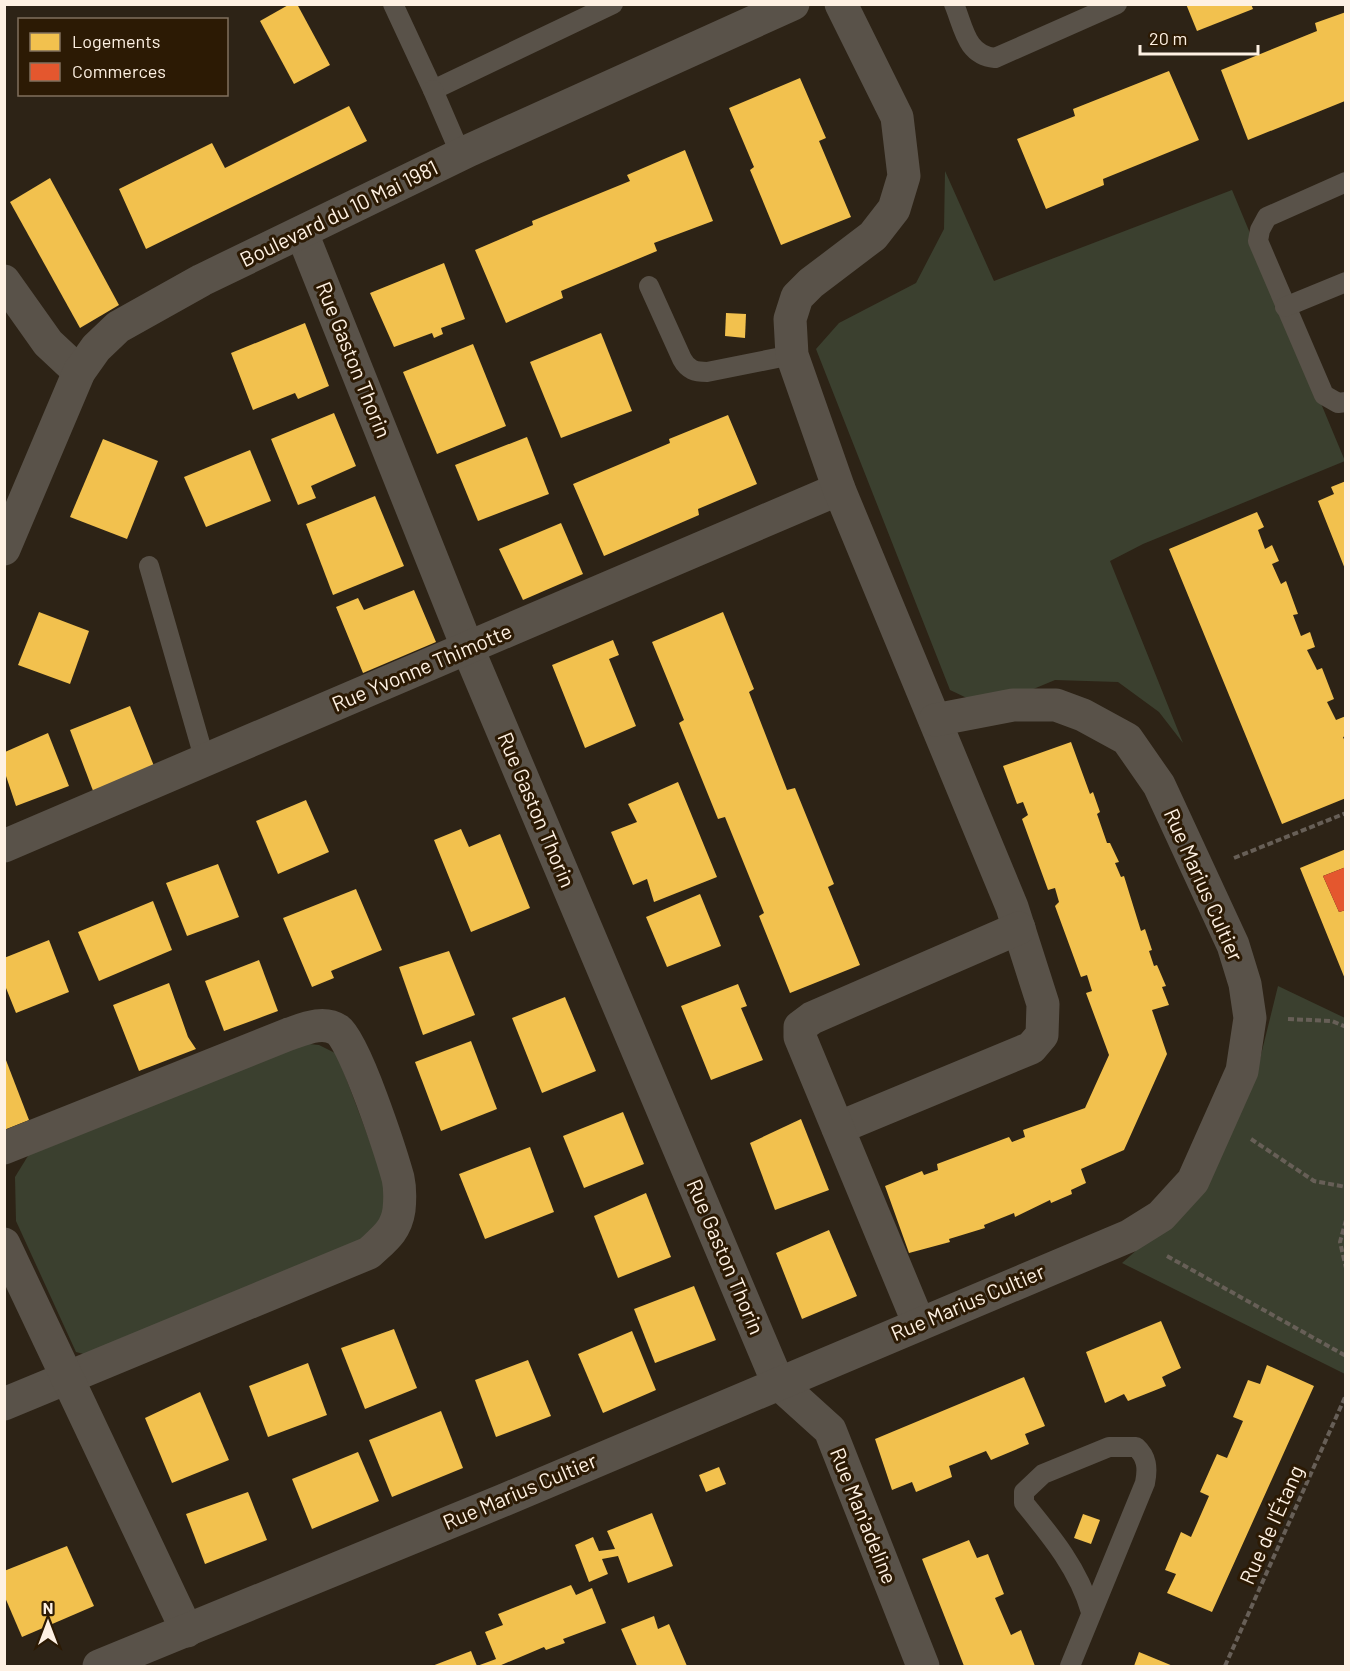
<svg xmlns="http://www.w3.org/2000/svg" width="1350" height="1671" font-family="Barlow,sans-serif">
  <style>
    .green { fill: #3b402f }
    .homes { fill: #f2c14e }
    .shops { fill: #e4572e }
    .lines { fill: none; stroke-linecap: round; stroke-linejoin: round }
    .path { stroke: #675f57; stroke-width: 4; stroke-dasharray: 6 3; stroke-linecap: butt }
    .lane { stroke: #595249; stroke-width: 20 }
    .street { stroke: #595249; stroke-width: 33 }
    .secondary { stroke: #595249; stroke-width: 33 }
    .labels { text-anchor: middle; stroke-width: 6; stroke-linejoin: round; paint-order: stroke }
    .street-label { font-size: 21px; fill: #fef1e3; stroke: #2c1a04 }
  </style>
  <rect width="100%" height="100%" fill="#2d2316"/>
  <g class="green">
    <path d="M945,171L994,281L1232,190L1345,461L1143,544L1110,561L1183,743L1159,712L1118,682L1055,680L988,708L950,690L816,349L839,323L916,283L944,229Z"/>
    <path d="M1278,986L1345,1018V1374L1122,1263L1199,1195L1257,1071Z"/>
    <path d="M299,1043L319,1045L337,1054L387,1187L386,1222L373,1239L91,1356L76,1352L16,1221L15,1177L31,1151Z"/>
  </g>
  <g class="homes">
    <path d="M290,4H297L330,65L294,84L260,21Z"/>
    <path d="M1186,4H1251L1253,9L1197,31Z"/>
    <path d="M1346,12L1345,101L1248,140L1221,70L1317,31L1315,23Z"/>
    <path d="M1169,71L1199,140L1103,179L1104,185L1046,209L1017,139L1075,116L1073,109Z"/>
    <path d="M800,78L826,138L819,141L851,217L781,245L750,170L754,167L729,108Z"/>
    <path d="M349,106L367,141L146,249L119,189L212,143L225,168Z"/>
    <path d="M685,150L713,221L654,243L657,251L561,291L563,298L506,323L475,250L533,225L532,221L630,181L627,175Z"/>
    <path d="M50,178L119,305L80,328L10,202Z"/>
    <path d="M444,263L465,319L441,328L443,334L434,338L432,333L394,347L370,293Z"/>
    <path d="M726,313L746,314L745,338L725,336Z"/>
    <path d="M305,323L329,386L298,399L295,393L253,410L231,353Z"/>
    <path d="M601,333L632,411L561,438L530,362Z"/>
    <path d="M473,344L506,426L437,454L403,372Z"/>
    <path d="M334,413L356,466L311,486L316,498L298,505L271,439Z"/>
    <path d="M728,415L757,484L698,509L699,515L604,556L573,484L670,443L669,439Z"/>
    <path d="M527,437L549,494L478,521L455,465Z"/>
    <path d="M103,439L158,461L127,539L70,517Z"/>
    <path d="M250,450L271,501L206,527L184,477Z"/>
    <path d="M1346,481V569H1345L1318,501L1334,494L1331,487Z"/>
    <path d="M375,496L404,566L333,595L306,524Z"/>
    <path d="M1257,512L1264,527L1258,530L1265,549L1272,545L1279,561L1272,564L1281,584L1286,581L1298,614L1293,615L1301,636L1310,632L1315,647L1307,650L1317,670L1322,668L1334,699L1327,702L1336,720L1346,716V736L1343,737L1346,744V798L1282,824L1169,549Z"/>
    <path d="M561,523L583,574L523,600L499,549Z"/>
    <path d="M414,590L436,642L363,673L336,607L358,598L364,610Z"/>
    <path d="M39,612L89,631L70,684L18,665Z"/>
    <path d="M723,612L754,689L749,692L787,790L795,788L834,884L828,887L860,965L790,993L759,916L764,913L725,817L718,819L679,723L684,720L652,642Z"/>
    <path d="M613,640L619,655L609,659L636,726L585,748L552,665Z"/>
    <path d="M130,706L156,771L95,796L70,730Z"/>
    <path d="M48,733L69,786L16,806L5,773V752Z"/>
    <path d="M1071,742L1090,794L1093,792L1100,812L1097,814L1107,843H1110L1119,862L1115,863L1121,877L1124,876L1141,931L1145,929L1152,950L1149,951L1154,966L1157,965L1166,986L1162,987L1169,1005L1152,1010L1167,1054L1124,1150L1081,1169L1086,1183L1071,1190L1072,1194L1051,1203L1050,1200L1015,1217L1014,1213L984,1225L985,1228L949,1239L950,1242L909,1253L885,1186L922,1171L924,1175L938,1170L937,1164L1009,1137L1012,1142L1025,1137L1023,1130L1085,1108L1109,1055L1086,993L1092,991L1087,975L1081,977L1055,906L1059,902L1055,888L1048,890L1022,819L1028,815L1023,802L1017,804L1003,766Z"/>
    <path d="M678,782L717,877L654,902L647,879L633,885L611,832L637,822L628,804Z"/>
    <path d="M306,800L329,852L278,874L256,821Z"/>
    <path d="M461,829L469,847L500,834L530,908L471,932L434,840Z"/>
    <path d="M1346,849V867L1323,876L1339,912L1346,910L1345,979L1300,868Z"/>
    <path d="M218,864L239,917L187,936L166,883Z"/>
    <path d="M356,889L382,950L331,971L334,978L312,987L283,918Z"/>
    <path d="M700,894L721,946L667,967L646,917Z"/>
    <path d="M153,901L172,950L99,981L78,932Z"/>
    <path d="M49,940L69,992L16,1013L4,983V958Z"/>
    <path d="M449,951L475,1015L423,1035L399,967Z"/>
    <path d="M259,960L278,1011L224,1031L205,981Z"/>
    <path d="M169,983L188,1037L196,1049L139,1071L113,1005Z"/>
    <path d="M738,984L747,1006L741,1008L763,1060L711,1080L681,1006Z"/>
    <path d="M565,997L596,1071L542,1093L512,1018Z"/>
    <path d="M471,1041L497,1109L441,1131L415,1062Z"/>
    <path d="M4,1055L29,1120L4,1130Z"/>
    <path d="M623,1112L644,1164L584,1188L563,1136Z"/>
    <path d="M801,1119L829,1190L775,1210L750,1143Z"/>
    <path d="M530,1147L554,1212L485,1239L459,1174Z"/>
    <path d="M646,1193L671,1257L618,1278L594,1216Z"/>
    <path d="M829,1230L857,1296L802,1319L776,1253Z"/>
    <path d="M694,1286L716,1340L655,1363L634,1309Z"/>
    <path d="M1161,1321L1181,1368L1162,1377L1166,1386L1128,1401L1124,1394L1105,1403L1086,1352Z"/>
    <path d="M394,1329L417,1388L365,1409L341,1348Z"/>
    <path d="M632,1331L656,1390L603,1413L578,1354Z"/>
    <path d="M528,1360L551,1416L496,1437L475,1380Z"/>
    <path d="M308,1363L327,1415L268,1437L249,1386Z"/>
    <path d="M1267,1365L1314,1386L1212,1612L1167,1593L1176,1574L1165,1570L1181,1532L1191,1537L1209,1496L1200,1492L1217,1454L1227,1458L1243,1421L1233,1417L1248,1380L1260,1384Z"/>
    <path d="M1024,1377L1045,1426L1025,1434L1029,1444L991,1460L986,1451L949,1466L952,1477L916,1492L912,1482L892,1490L875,1439Z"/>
    <path d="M200,1392L229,1460L172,1483L145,1418Z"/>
    <path d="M441,1411L463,1468L392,1497L369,1440Z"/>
    <path d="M358,1452L379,1501L312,1529L292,1479Z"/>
    <path d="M719,1467L726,1484L706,1492L699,1475Z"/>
    <path d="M248,1492L267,1540L205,1564L186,1514Z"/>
    <path d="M652,1513L673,1566L628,1583L618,1556L602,1559L608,1574L589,1582L575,1545L593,1537L599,1551L615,1549L607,1531Z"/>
    <path d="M1083,1514L1100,1520L1091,1544L1074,1538Z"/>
    <path d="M969,1540L977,1558L988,1554L1004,1594L995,1598L1011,1635L1021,1630L1035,1666H964L922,1559Z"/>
    <path d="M67,1546L94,1606L22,1637L4,1595V1571Z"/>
    <path d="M571,1585L576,1595L592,1588L606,1623L563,1639L565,1643L546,1650L544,1647L499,1666H432L471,1651L477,1666L496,1659L485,1632L503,1625L498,1614Z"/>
    <path d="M654,1616L658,1629L669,1624L687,1666H637L621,1629Z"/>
    <path d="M1139,1652L1173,1666H1134Z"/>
  </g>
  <path class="shops" d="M1346,867V910L1339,912L1323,876Z"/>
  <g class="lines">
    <g class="path">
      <path d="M1234,858L1346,813"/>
      <path d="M1288,1019L1332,1021L1346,1027"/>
      <path d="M1251,1139L1314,1181L1346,1187"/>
      <path d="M1346,1220L1340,1242L1346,1268"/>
      <path d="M1167,1256L1346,1356"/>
      <path d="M1225,1666L1346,1395"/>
    </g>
    <g class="lane">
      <path d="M393,4L433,90L613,4"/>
      <path d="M954,4C964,28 966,55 995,58L1117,4"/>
      <path d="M433,90L461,155"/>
      <path d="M1346,182L1267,217L1260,230L1258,241L1324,395L1338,403L1346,402"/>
      <path d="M649,286L682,359C688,370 695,372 707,372L792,355"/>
      <path d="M1285,307L1346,282"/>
      <path d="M149,566L205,761"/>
      <path d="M1070,1666L1145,1483C1148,1468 1147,1457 1136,1447H1109L1043,1474L1024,1492V1503C1052,1537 1079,1570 1091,1612"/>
    </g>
    <g class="street">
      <path d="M302,233L468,649L778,1383L830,1430L923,1666"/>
      <path d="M4,281L48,343L79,372"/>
      <path d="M4,846L839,489"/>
      <path d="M838,1128L1031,1048L1042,1035L1043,1004L1012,907L839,489L792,355L790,319L797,297L811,283L873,236L894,209L904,176L897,117L841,4"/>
      <path d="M4,1148L289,1034C304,1029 323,1020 338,1030C355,1042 391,1153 398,1178C400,1187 400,1200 399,1210C396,1231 384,1239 369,1253L4,1404"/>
      <path d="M4,1244L187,1631"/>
      <path d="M919,1324L800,1037V1027L812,1018L1019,928"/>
      <path d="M99,1666L504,1500L1129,1236L1161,1216L1193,1181L1242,1071L1250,1018L1245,984L1233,945L1159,785L1127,739L1083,715L1056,705H1013L935,720"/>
    </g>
    <path class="secondary" d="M4,549L79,372L96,348L118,327L202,280L470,150L793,4"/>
  </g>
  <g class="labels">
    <g class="street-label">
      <text transform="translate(339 214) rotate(-26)" y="7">Boulevard du 10 Mai 1981</text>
      <text transform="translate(353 360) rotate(68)" y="7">Rue Gaston Thorin</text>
      <text transform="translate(422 668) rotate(-23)" y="7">Rue Yvonne Thimotte</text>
      <text transform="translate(536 810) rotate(67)" y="7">Rue Gaston Thorin</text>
      <text transform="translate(1203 885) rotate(66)" y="7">Rue Marius Cultier</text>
      <text transform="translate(725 1257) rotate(67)" y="7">Rue Gaston Thorin</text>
      <text transform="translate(968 1303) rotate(-23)" y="7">Rue Marius Cultier</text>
      <text transform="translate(520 1492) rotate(-23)" y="7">Rue Marius Cultier</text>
      <text transform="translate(863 1516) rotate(68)" y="7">Rue Man'adeline</text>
      <text transform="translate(1272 1525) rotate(-66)" y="7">Rue de l'Étang</text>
    </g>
  </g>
  <rect width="1350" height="1671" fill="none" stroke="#fef1e3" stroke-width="12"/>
  <rect x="18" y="18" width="210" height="78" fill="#2c1a04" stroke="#80705d" stroke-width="1.5"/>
  <rect x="30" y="33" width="30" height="18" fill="#f2c14e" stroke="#80705d" stroke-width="1.5"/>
  <text x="72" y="48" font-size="18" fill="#fef1e3">Logements</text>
  <rect x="30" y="63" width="30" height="18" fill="#e4572e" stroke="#80705d" stroke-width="1.5"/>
  <text x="72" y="78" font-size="18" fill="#fef1e3">Commerces</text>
  <g transform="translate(48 1623)" stroke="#2c1a04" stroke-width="4.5" paint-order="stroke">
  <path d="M0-4.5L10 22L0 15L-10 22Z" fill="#fef1e3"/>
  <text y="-9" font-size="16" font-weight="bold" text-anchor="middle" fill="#fef1e3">N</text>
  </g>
  <path d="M1140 45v9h118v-9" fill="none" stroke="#fef1e3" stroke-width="3"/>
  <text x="1149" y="45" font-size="18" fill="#fef1e3" stroke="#2c1a04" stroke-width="4.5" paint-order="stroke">20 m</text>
</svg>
